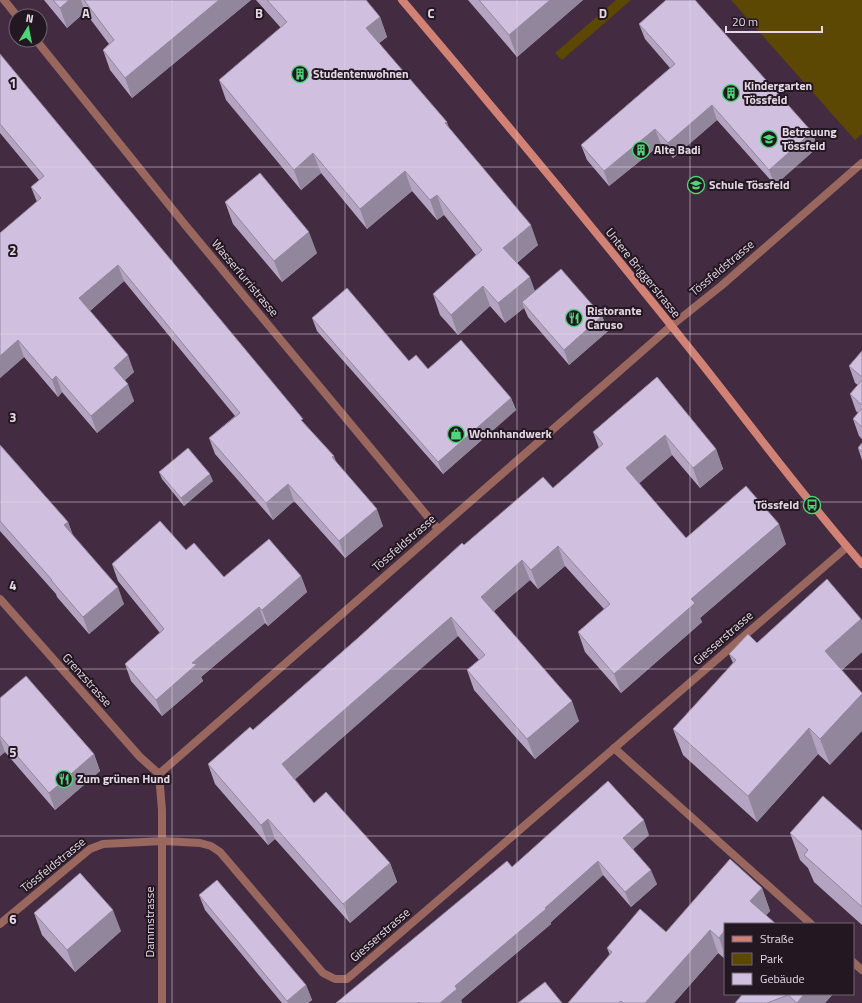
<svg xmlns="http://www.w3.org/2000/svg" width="862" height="1003" font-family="'Titillium Web',sans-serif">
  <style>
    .green { fill: #5c4802 }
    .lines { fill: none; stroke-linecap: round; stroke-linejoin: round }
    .minor { stroke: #99675e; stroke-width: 8 }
    .secondary { stroke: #d18274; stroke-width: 8 }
    .wall { fill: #b4a4c1 }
    .shaded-wall { fill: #92869d }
    .building { fill: #d1bfe0; stroke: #92869d }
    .grid { fill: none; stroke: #e6d7e4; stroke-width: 1; stroke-opacity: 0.55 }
    .labels { text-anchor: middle; stroke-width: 4; stroke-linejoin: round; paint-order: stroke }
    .poi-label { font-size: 12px; font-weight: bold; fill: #e6d7e4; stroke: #231822; text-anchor: start }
    .street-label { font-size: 12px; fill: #e6d7e4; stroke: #231822 }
    .grid-label { font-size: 13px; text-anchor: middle; font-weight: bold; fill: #e6d7e4; stroke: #231822; stroke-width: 4; stroke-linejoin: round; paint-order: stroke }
  </style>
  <rect width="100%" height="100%" fill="#432b41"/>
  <g class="green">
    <path d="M616,0H631L562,60L555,53Z"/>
    <path d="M731,0H862V134L855,140Z"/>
  </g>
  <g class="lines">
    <g class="minor">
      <path d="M4,0L17,16"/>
      <path d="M36,40L186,226L438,529"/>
      <path d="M0,599L140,757L159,774"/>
      <path d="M614,748L811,924"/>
      <path d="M159,774L671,326L721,286L862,163"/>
      <path d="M159,774L162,810V1003"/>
      <path d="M0,924L90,849L103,844L163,841L200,843L211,846L220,852L323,973L335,979H347L847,547"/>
      <path d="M853,962L862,970"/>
    </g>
    <path class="secondary" d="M402,0C504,120 604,241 702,364C755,431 806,500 862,564"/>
  </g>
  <g class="wall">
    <path d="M44,0H251L132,98L110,70L103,50L109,44L85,12L67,28Z"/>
    <path d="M256,0H366L380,17L387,37L379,43L449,128L538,245L517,263L535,291L602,316L608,331L569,365L528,317L524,308L505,323L490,306L458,335L440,315L433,294L476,255L444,215L437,220L412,191L367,229L321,173L301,190L226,100L219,80L281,28Z"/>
    <path d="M468,0H583L517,57Z"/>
    <path d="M639,24L818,147L775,185L717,120L673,158L661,144L609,186L587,160L581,145L670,68L645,39Z"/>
    <path d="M0,124L305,425L336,462L383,526L345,558L294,501L273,520L215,454L209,438L235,416L124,281L90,311L134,372L125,380L134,401L97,433L62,392L58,397L24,357L0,378V233L37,202L31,187L39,180L0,133Z"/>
    <path d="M225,202L317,253L282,282L233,224Z"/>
    <path d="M312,318L409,361L428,369L511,398L516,410L443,474L317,331Z"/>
    <path d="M862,351V439L859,436L853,419L858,413L856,411L850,394L858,385L855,383L849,366Z"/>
    <path d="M657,377L716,449L723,469L700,488L672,455L639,483L655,502L686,538L786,544L700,618L702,622L621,693L585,652L578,632L604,609L565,566L538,589L530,580L494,611L579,721L535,759L474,690L467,670L479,660L458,636L295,779L314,803L390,863L397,882L350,923L275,839L268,845L215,784L208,764L253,730L464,545L553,488L599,448L593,432Z"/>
    <path d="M862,443V460L858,448Z"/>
    <path d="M0,445L68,522L73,536L124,604L89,634L57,597L56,594L0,531Z"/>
    <path d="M159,472L213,481L184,506L162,479Z"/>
    <path d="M186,550L224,577L301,576L307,592L268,626L265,623L201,677L203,681L162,716L131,681L125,664L160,633L118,581L112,564Z"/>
    <path d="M861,619L862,621V652L842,670L830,765L818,754L757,822L683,755L673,729L733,663L729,654L757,643Z"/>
    <path d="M0,698L94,754L100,771L55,810L5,752L0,756Z"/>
    <path d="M862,831V925L814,882L808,868L800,860L790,833Z"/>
    <path d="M649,835L633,849L657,884L631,907L603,875L551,922V924L461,1000L462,1003H336L512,867Z"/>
    <path d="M762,888L770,911L766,915L725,924V959L718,953L674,1003H568L610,955L607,948L666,932Z"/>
    <path d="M199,895L306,985L312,1000L308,1003H282L205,910Z"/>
    <path d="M34,913L121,931L75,972L42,935Z"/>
    <path d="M743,994H833L825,1003H735Z"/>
  </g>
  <g class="shaded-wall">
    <path d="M69,0H81L85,12L67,28L60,8Z"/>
    <path d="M219,0H251L132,98L125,78Z"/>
    <path d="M550,0H583L517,57L509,35Z"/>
    <path d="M380,17L387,37L373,48L366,28Z"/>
    <path d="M712,105L717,120L673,158L668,143Z"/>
    <path d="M447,122L454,142L445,123Z"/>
    <path d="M655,129L661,144L609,186L604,171Z"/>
    <path d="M812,132L818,147L775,185L769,170Z"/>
    <path d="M313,153L321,173L301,190L294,170Z"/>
    <path d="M405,171L412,191L367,229L360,209Z"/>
    <path d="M437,195L444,215L437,220L430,200Z"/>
    <path d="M531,225L538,245L510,268L503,248Z"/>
    <path d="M309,232L317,253L282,282L274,261Z"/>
    <path d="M118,265L124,281L85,315L79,298Z"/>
    <path d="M530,277L537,297L522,302L524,308L505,323L498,303Z"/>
    <path d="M483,286L490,306L458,335L451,315Z"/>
    <path d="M602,316L608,331L569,365L564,350Z"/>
    <path d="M18,340L24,357L0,378V356Z"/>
    <path d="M128,355L134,372L120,384L114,368Z"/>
    <path d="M56,376L62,392L58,397L52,380Z"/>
    <path d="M128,384L134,401L97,433L91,416Z"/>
    <path d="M511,398L516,410L443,474L438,462Z"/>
    <path d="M665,435L672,455L634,488L626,468Z"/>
    <path d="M716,449L723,469L700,488L693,468Z"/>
    <path d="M334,456L340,473L332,457Z"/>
    <path d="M210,474L213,481L184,506L181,498Z"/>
    <path d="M288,484L294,501L273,520L266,503Z"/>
    <path d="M377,509L383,526L345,558L339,541Z"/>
    <path d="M68,522L74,538L64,525Z"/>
    <path d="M779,524L786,544L700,618L702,622L621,693L614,674L691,599Z"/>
    <path d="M558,546L565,566L538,589L531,570Z"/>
    <path d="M522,560L530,580L488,616L481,597Z"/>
    <path d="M301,576L307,592L268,626L262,610Z"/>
    <path d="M118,587L124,604L89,634L83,617Z"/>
    <path d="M259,607L265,623L201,677L203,681L162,716L156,700L192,663Z"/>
    <path d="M451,617L458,636L290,784L282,764Z"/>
    <path d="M861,619L862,621V652L834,677L825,651Z"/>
    <path d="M862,694V731L830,765L820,739Z"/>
    <path d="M572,701L579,721L535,759L527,739Z"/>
    <path d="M809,728L818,754L757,822L748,796Z"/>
    <path d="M0,738L5,752L0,756Z"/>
    <path d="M94,754L100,771L55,810L49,793Z"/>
    <path d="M268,819L275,839L268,845L261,825Z"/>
    <path d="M644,820L649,835L629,853L623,838Z"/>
    <path d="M598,861L603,875L551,922V924L461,1000L462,1003H440L455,986Z"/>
    <path d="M390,863L397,882L350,923L343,904Z"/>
    <path d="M651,870L657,884L631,907L625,892Z"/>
    <path d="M762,888L770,911L758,924L750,901Z"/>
    <path d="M113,910L121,931L75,972L67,950Z"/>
    <path d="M710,930L718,953L674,1003H645Z"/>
    <path d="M725,930V955L719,938Z"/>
    <path d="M306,985L312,1000L308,1003H288L287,1001Z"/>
    <path d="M804,994H833L825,1003H797Z"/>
  </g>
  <g class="building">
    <path d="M53,0H69L60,8Z"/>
    <path d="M84,0H219L125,78L103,50L114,40Z"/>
    <path d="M267,0H366L380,17L366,28L447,122L445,123L531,225L503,248L530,277L498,303L483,286L451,315L433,294L482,250L437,195L430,200L405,171L360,209L313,153L294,170L219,80L287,22Z"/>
    <path d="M479,0H550L509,35Z"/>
    <path d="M666,0H695L812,132L769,170L712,105L668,143L655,129L604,171L581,145L675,64L639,24Z"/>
    <path d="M0,54L303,419L301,420L334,456L332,457L377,509L339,541L288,484L266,503L209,438L240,413L118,265L79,298L128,355L114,368L128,384L91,416L56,376L52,380L18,340L0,356V233L41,198L31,187L44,176L0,124Z"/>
    <path d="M260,173L309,232L274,261L225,202Z"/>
    <path d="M561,269L602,316L564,350L522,302Z"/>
    <path d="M347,288L409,361L416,355L428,369L461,340L511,398L438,462L312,318Z"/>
    <path d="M862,351V377L849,366Z"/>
    <path d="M657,377L716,449L693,468L665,435L626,468L655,502L686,538L746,486L779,524L691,599L695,603L614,674L578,632L610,604L558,546L531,570L522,560L481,597L572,701L527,739L467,670L485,655L451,617L282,764L314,803L326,792L390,863L343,904L268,819L261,825L208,764L250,727L253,730L358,638L462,543L464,545L543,477L553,488L603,444L593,432Z"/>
    <path d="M862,380V405L850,394Z"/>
    <path d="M862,408V427L853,419Z"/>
    <path d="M862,443V452L858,448Z"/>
    <path d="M0,445L68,522L64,525L118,587L83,617L51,580H52L0,521Z"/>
    <path d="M188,448L210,474L181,498L159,472Z"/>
    <path d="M160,521L186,550L194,543L224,577L269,539L301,576L262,610L259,607L192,663L197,664L156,700L125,664L164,629L112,564Z"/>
    <path d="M827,579L861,619L825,651L862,693V694L820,739L809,728L748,796L673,729L736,660L729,654L748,634L757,643Z"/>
    <path d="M26,676L94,754L49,793L0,736V698Z"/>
    <path d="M608,781L644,820L623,838L651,870L625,892L598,861L545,908L546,909L455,986L457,989L440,1003H420L419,1002L418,1003H336L507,861L512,867Z"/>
    <path d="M823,796L862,831V907L804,855L808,850L790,833Z"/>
    <path d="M730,859L762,888L750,901L776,924H725V930L719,938L710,930L645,1003H623L621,1001L618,1003H568L612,952L607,948L640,909L666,932Z"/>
    <path d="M80,873L113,910L67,950L34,913Z"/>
    <path d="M217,880L306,985L287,1001L199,895Z"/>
    <path d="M545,982L562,1003H518Z"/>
    <path d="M743,994H804L797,1003L788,995L767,1003H735Z"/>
  </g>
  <path class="grid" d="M172,0V1003M345,0V1003M517,0V1003M690,0V1003M0,167H862M0,334H862M0,502H862M0,669H862M0,836H862"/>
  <defs>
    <g id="building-ring" transform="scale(0.9)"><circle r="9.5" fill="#231822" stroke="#4cd677" stroke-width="1.5"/><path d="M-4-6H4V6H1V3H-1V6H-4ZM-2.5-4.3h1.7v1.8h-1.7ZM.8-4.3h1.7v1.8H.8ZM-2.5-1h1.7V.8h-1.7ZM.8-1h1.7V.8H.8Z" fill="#4cd677"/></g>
    <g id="school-ring" transform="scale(0.9)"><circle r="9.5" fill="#231822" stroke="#4cd677" stroke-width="1.5"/><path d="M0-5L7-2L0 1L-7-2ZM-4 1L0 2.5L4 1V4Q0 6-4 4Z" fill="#4cd677"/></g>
    <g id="restaurant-ring" transform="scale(0.9)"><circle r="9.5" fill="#231822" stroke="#4cd677" stroke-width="1.5"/><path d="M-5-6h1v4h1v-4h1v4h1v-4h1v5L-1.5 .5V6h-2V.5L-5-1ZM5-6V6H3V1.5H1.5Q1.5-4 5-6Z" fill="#4cd677"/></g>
    <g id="shop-ring" transform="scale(0.9)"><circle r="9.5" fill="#231822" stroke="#4cd677" stroke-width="1.5"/><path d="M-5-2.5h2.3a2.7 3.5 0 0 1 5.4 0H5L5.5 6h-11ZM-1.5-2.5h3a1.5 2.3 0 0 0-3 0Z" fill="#4cd677"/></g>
    <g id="bus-ring" transform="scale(0.9)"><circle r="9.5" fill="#231822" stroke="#4cd677" stroke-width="1.5"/><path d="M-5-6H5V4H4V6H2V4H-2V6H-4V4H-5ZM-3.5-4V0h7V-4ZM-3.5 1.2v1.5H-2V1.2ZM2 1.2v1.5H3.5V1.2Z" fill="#4cd677"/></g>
  </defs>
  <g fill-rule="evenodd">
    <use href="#building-ring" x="300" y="74"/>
    <use href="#building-ring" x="731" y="93"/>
    <use href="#school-ring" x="769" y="139"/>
    <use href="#building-ring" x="641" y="150"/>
    <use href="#school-ring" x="696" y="185"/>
    <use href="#restaurant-ring" x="574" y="318"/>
    <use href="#shop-ring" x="456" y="434"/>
    <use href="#bus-ring" x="812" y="505"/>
    <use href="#restaurant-ring" x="64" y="779"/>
  </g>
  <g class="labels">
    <g class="poi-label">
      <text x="313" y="78">Studentenwohnen</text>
      <text x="744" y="90">Kindergarten<tspan x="744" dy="14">Tössfeld</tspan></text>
      <text x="782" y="136">Betreuung<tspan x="782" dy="14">Tössfeld</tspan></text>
      <text x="654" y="154">Alte Badi</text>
      <text x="709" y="189">Schule Tössfeld</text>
      <text x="587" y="315">Ristorante<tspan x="587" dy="14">Caruso</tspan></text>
      <text x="469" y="438">Wohnhandwerk</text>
      <text x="799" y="509" text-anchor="end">Tössfeld</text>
      <text x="77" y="783">Zum grünen Hund</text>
    </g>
    <g class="street-label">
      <text transform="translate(722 268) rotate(-40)" y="4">Tössfeldstrasse</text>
      <text transform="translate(643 273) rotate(51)" y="4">Untere Briggerstrasse</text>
      <text transform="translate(245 278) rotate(50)" y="4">Wasserfurristrasse</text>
      <text transform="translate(404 543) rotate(-41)" y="4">Tössfeldstrasse</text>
      <text transform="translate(723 638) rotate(-41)" y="4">Giesserstrasse</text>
      <text transform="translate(87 680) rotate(48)" y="4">Grenzstrasse</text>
      <text transform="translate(53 865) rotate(-39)" y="4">Tössfeldstrasse</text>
      <text transform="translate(150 922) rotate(-90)" y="4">Dammstrasse</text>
      <text transform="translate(380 935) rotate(-41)" y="4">Giesserstrasse</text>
    </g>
  </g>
  <g class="grid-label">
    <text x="86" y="18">A</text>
    <text x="259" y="18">B</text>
    <text x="431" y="18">C</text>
    <text x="603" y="18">D</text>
    <text x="13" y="88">1</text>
    <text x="13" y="255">2</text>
    <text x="13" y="422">3</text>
    <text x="13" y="590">4</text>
    <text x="13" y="757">5</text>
    <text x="13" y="924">6</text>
  </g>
  <rect x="724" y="923" width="130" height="72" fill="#231822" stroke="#716470"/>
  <rect x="732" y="936" width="20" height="6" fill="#d18274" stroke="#716470"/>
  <text x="760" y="943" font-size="12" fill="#e6d7e4">Straße</text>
  <rect x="732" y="953" width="20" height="12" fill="#5c4802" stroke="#716470"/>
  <text x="760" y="963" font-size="12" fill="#e6d7e4">Park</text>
  <rect x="732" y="973" width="20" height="12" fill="#d1bfe0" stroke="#716470"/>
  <text x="760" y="983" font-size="12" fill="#e6d7e4">Gebäude</text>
  <g transform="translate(28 28) rotate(10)"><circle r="19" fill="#231822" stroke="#716470"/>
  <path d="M0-3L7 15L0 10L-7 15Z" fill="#4cd677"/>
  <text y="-6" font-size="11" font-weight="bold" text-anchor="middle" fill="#e6d7e4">N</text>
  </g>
  <path d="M726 26v6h96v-6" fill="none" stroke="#e6d7e4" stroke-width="2"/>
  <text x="732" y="26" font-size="12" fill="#e6d7e4" stroke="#231822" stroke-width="3" paint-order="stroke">20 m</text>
</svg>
